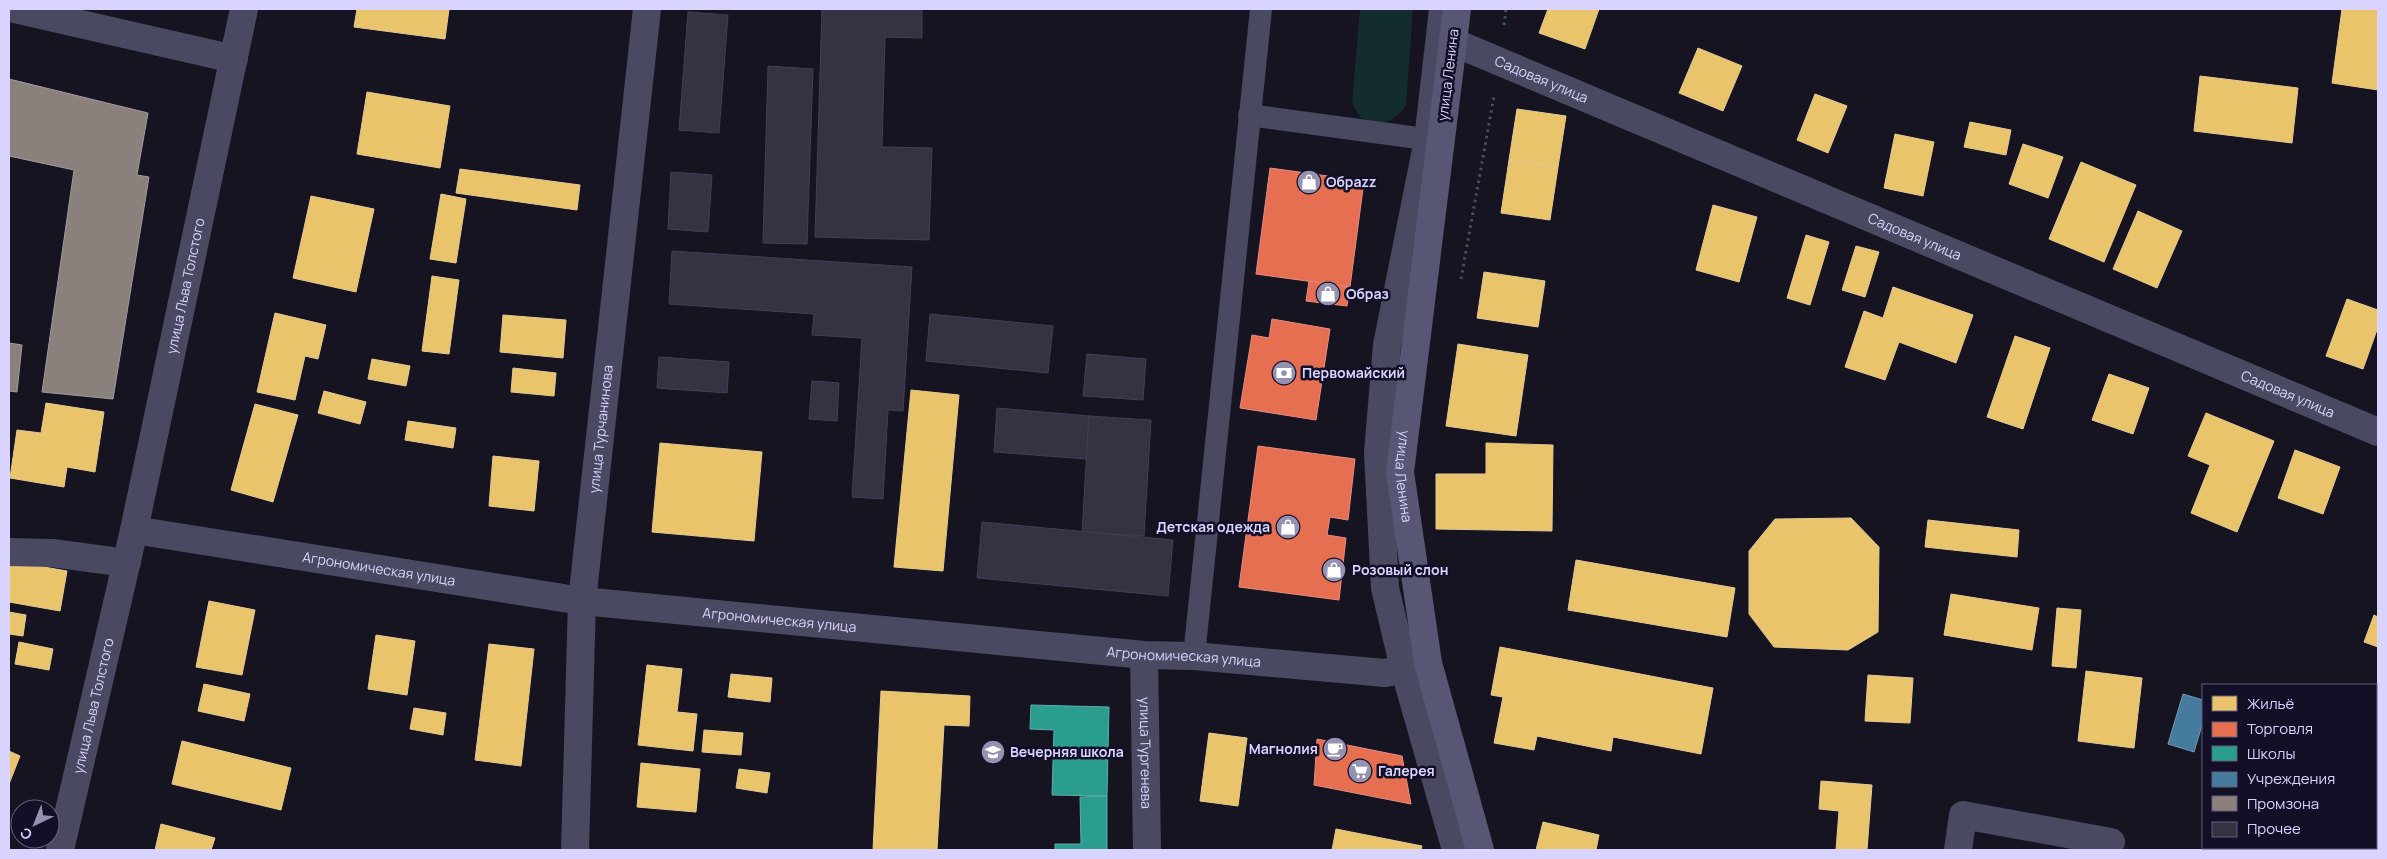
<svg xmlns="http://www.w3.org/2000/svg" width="2387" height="859" font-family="Manrope,sans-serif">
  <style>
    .green { fill: #132c2d }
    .homes { fill: #e9c46a; stroke: #e4c997 }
    .shops { fill: #e76f51; stroke: #e38d85 }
    .schools { fill: #2a9d8f; stroke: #5eaeb1 }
    .public { fill: #457b9d; stroke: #7196ba }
    .industry { fill: #8a817c; stroke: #a29aa3 }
    .building { fill: #343243; stroke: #433f54 }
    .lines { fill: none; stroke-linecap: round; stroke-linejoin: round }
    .path { stroke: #44505f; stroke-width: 3; stroke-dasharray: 2.5 4; stroke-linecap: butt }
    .lane { stroke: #4a4962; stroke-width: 22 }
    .street { stroke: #4a4962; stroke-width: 28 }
    .secondary { stroke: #575674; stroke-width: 28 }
    .labels { text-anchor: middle; stroke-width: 5; stroke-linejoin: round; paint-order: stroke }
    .street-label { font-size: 14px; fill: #d9d4ff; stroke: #130f26 }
    .poi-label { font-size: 14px; font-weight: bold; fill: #d9d4ff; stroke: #130f26; text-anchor: start }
  </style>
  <rect width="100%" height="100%" fill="#161421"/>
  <path class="green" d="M1360,9H1413L1406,106C1391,125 1381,126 1360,117L1352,103Z"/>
  <g class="homes">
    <path d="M357,9H449L445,39L354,27Z"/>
    <path d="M1548,9H1599L1585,49L1539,33Z"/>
    <path d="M2342,9H2378V90L2332,83Z"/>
    <path d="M1698,48L1742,66L1723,111L1679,93Z"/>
    <path d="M2200,76L2298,88L2292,143L2194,131Z"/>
    <path d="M367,92L450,106L440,168L357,154Z"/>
    <path d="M1815,94L1847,106L1828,153L1797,140Z"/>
    <path d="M1517,109L1566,116L1558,167L1509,160Z"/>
    <path d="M1970,122L2011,130L2006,155L1964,147Z"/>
    <path d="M1895,134L1934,142L1923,196L1884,188Z"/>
    <path d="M2023,144L2063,157L2048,198L2009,184Z"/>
    <path d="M1509,160L1558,167L1550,220L1501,213Z"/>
    <path d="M2081,162L2136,185L2104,262L2049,239Z"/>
    <path d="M460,169L580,185L577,210L456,193Z"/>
    <path d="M441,194L466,199L456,263L430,259Z"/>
    <path d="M311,196L374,209L356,292L293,278Z"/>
    <path d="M1713,205L1757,217L1739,282L1696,270Z"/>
    <path d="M2138,211L2182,231L2157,288L2113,269Z"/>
    <path d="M1806,235L1829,242L1810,305L1787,298Z"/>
    <path d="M1856,246L1879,252L1865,297L1842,290Z"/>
    <path d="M1484,272L1545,281L1538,327L1477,318Z"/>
    <path d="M432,276L459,280L449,354L422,351Z"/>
    <path d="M1893,287L1973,315L1956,363L1899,342L1885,380L1845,367L1864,311L1883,318Z"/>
    <path d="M2347,299L2378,310V327L2363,369L2326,356Z"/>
    <path d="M275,313L326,325L318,359L305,356L295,400L257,392Z"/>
    <path d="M503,315L566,320L563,358L500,352Z"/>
    <path d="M2015,336L2050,348L2023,429L1987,417Z"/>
    <path d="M1458,344L1528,355L1516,436L1446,426Z"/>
    <path d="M372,359L410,366L406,386L368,379Z"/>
    <path d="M513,368L556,373L554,396L511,392Z"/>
    <path d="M2109,374L2149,388L2133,434L2092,420Z"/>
    <path d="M911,390L959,395L943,571L894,567Z"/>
    <path d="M324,391L366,402L360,424L318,413Z"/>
    <path d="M46,403L104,412L95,472L67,467L64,487L10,478L17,430L41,433Z"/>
    <path d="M255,404L298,415L273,502L231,490Z"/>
    <path d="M2206,413L2274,441L2237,532L2191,513L2210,465L2188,456Z"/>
    <path d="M408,421L456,428L453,448L405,440Z"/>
    <path d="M660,443L762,452L754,541L652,532Z"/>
    <path d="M1486,443L1553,445L1552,531L1436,529V474H1486Z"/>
    <path d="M2295,450L2340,467L2323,514L2278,498Z"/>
    <path d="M493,456L539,461L534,511L489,506Z"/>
    <path d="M1851,518L1879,547L1878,632L1848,650L1774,647L1749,614V551L1775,519Z"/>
    <path d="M1928,520L2019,530L2017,557L1925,547Z"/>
    <path d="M1576,560L1735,588L1727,637L1568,610Z"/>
    <path d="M9,561L67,571L60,611L9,602Z"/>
    <path d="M1951,594L2039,608L2032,650L1944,635Z"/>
    <path d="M209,601L255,610L242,675L196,667Z"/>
    <path d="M2057,608L2081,610L2076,668L2052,666Z"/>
    <path d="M9,612L26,615L23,636L9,634Z"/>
    <path d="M2374,615L2378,617V647L2364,642Z"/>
    <path d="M376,635L415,641L407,695L368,689Z"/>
    <path d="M19,642L53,649L49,670L15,664Z"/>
    <path d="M489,644L534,649L521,766L475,760Z"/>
    <path d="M1500,647L1713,688L1701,754L1613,737L1611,751L1537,736L1534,750L1494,743L1503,697L1491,695Z"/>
    <path d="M647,665L682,669L677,712L697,714L693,751L638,745Z"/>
    <path d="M2086,671L2142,678L2134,748L2078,741Z"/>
    <path d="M731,674L772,678L770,702L728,697Z"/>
    <path d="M1868,675L1913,678L1910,723L1865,721Z"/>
    <path d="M204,684L250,694L244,721L198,711Z"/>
    <path d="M881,691L970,696L969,726L944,725L937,850H873Z"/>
    <path d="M414,708L446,713L443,735L410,729Z"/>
    <path d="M704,730L743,733L741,755L702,752Z"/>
    <path d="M1209,733L1247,738L1238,806L1200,801Z"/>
    <path d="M182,741L291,768L281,810L172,784Z"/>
    <path d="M9,751L20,756L9,784Z"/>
    <path d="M641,763L700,769L696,812L637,807Z"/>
    <path d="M739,769L770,773L767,793L736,788Z"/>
    <path d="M1821,781L1872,785L1867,850H1836L1839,811L1819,809Z"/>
    <path d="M1543,822L1599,835L1596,850H1536Z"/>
    <path d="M161,824L215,838L211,850H155Z"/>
    <path d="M1336,829L1422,846L1421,850H1332Z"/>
  </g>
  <g class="shops">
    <path d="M1270,168L1364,181L1350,287L1256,274Z"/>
    <path d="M1309,281L1350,287L1347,306L1306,301Z"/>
    <path d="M1272,319L1330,329L1316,420L1240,408L1252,335L1269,338Z"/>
    <path d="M1258,446L1355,459L1348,520L1330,517L1327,535L1346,538L1339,600L1239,587Z"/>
    <path d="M1317,739L1402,756L1411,804L1314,785Z"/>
  </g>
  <g class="schools">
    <path d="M1031,705L1109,707L1107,796L1052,795L1054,730L1030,729Z"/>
    <path d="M2376,748L2378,749V815L2376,814Z"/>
    <path d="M1107,796V850H1055V844H1081L1080,797Z"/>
    <path d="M2238,848H2326V850H2237Z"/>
  </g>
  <path class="public" d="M2183,694L2203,700V722L2194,752L2168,744Z"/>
  <g class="industry">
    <path d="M9,79L148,113L137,175L149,177L113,399L42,392L74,170L9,156Z"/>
    <path d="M9,343L22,345L17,392L9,391Z"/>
  </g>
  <g class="building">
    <path d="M822,9H922V38L885,37L882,147L932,148L929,240L815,237Z"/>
    <path d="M688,12L728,15L719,133L679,130Z"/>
    <path d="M768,66L813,69L807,244L763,243Z"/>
    <path d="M671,172L712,175L708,232L668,229Z"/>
    <path d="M672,251L912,267L903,411L888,410L883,499L852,497L862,338L812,335L814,314L669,304Z"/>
    <path d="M930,314L1053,326L1048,373L926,361Z"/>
    <path d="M1087,354L1146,359L1143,400L1083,396Z"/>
    <path d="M659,357L729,362L727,393L657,388Z"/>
    <path d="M812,381L839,383L837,421L809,419Z"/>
    <path d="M997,408L1089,416L1086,459L994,452Z"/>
    <path d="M1089,416L1151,420L1144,536L1082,532Z"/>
    <path d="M982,522L1173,540L1168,596L977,578Z"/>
  </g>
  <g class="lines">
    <g class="path">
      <path d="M1504,25L1506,9"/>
      <path d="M1461,279L1494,96"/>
    </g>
    <g class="lane">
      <path d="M1249,115L1440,141"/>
      <path d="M1194,656L1261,9"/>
    </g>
    <g class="street">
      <path d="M15,9L234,59"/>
      <path d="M1443,9L1428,140L1387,345L1378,453L1385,588L1404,668L1456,850"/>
      <path id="s1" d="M1453,42L2378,432"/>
      <path id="s2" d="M134,530L582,601L1144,655L1194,656L1385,673L1428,663"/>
      <path d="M9,552L52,553L127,563"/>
      <path id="s3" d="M1144,655L1147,850"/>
      <path id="s4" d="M60,850L134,530L244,9"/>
      <path id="s5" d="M575,850L582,601L647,9"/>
      <path d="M1958,850L1963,815L2111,842"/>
    </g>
    <path class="secondary" id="s6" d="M1457,9L1400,472L1428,663L1480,850"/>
  </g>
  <defs>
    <g id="shop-disc" transform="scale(1.25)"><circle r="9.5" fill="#9591b1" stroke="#130f26"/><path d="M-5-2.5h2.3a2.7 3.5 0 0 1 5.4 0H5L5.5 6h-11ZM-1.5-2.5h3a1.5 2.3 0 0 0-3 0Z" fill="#fff"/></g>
    <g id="bank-disc" transform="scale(1.25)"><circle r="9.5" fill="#9591b1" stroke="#130f26"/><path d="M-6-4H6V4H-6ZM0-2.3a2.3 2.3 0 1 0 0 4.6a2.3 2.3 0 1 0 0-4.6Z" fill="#fff"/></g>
    <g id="cafe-disc" transform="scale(1.25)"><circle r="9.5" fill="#9591b1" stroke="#130f26"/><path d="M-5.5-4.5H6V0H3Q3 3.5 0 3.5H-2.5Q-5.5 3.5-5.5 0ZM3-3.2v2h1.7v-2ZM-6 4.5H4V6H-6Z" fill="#fff"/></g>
    <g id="school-disc" transform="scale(1.25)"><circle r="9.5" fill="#9591b1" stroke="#130f26"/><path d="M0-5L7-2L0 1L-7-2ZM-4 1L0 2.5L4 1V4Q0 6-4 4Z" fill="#fff"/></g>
    <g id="supermarket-disc" transform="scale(1.25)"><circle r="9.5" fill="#9591b1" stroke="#130f26"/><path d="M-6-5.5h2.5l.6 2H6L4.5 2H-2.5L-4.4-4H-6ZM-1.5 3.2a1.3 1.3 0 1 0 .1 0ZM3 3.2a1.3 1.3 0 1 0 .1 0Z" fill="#fff"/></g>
  </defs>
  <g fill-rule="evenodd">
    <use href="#shop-disc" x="1309" y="182"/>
    <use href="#shop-disc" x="1328" y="294"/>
    <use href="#bank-disc" x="1284" y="373"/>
    <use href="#shop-disc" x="1288" y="527"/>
    <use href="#shop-disc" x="1334" y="570"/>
    <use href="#cafe-disc" x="1335" y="749"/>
    <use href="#school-disc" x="993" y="752"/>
    <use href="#supermarket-disc" x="1360" y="771"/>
  </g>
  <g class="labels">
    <g class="street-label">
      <text transform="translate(1448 75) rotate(-83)" y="5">улица Ленина</text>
      <text dy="5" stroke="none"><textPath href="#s1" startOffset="96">Садовая улица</textPath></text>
      <text dy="5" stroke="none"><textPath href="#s1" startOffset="501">Садовая улица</textPath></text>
      <text dy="5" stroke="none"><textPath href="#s4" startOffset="578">улица Льва Толстого</textPath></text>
      <text dy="5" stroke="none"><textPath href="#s1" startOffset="906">Садовая улица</textPath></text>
      <text dy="5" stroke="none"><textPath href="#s5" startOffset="422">улица Турчанинова</textPath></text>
      <text dy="5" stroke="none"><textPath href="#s6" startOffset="471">улица Ленина</textPath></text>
      <text dy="5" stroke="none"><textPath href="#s2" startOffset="248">Агрономическая улица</textPath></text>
      <text dy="5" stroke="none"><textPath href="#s2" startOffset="652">Агрономическая улица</textPath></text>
      <text dy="5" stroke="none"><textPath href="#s2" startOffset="1058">Агрономическая улица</textPath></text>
      <text dy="5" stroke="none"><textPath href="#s4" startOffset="148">улица Льва Толстого</textPath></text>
      <text dy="5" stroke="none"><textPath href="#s3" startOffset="98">улица Тургенева</textPath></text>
    </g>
    <g class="poi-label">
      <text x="1326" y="187">Обраzz</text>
      <text x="1346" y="299">Образ</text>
      <text x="1302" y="378">Первомайский</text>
      <text x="1270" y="532" text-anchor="end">Детская одежда</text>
      <text x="1352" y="575">Розовый слон</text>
      <text x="1318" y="754" text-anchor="end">Магнолия</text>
      <text x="1010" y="757">Вечерняя школа</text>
      <text x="1378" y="776">Галерея</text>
    </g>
  </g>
  <rect width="2387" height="859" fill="none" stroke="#d9d4ff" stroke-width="20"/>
  <rect x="2202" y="684" width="175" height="165" fill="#130f26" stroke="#625e7d"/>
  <rect x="2212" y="696" width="25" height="15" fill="#e9c46a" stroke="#625e7d"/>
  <text x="2247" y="709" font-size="15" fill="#d9d4ff">Жильё</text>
  <rect x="2212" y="722" width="25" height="15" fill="#e76f51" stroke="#625e7d"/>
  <text x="2247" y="734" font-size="15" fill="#d9d4ff">Торговля</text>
  <rect x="2212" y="746" width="25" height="15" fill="#2a9d8f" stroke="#625e7d"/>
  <text x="2247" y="759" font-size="15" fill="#d9d4ff">Школы</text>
  <rect x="2212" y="772" width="25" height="15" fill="#457b9d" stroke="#625e7d"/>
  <text x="2247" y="784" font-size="15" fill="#d9d4ff">Учреждения</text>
  <rect x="2212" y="796" width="25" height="15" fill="#8a817c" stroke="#625e7d"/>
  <text x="2247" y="809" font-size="15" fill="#d9d4ff">Промзона</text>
  <rect x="2212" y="822" width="25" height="15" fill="#343243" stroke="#625e7d"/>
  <text x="2247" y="834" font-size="15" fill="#d9d4ff">Прочее</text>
  <g transform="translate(35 824) rotate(223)"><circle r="24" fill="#130f26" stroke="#625e7d"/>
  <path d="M0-4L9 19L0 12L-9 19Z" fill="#9591b1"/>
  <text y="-8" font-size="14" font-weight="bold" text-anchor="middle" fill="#d9d4ff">С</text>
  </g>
</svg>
